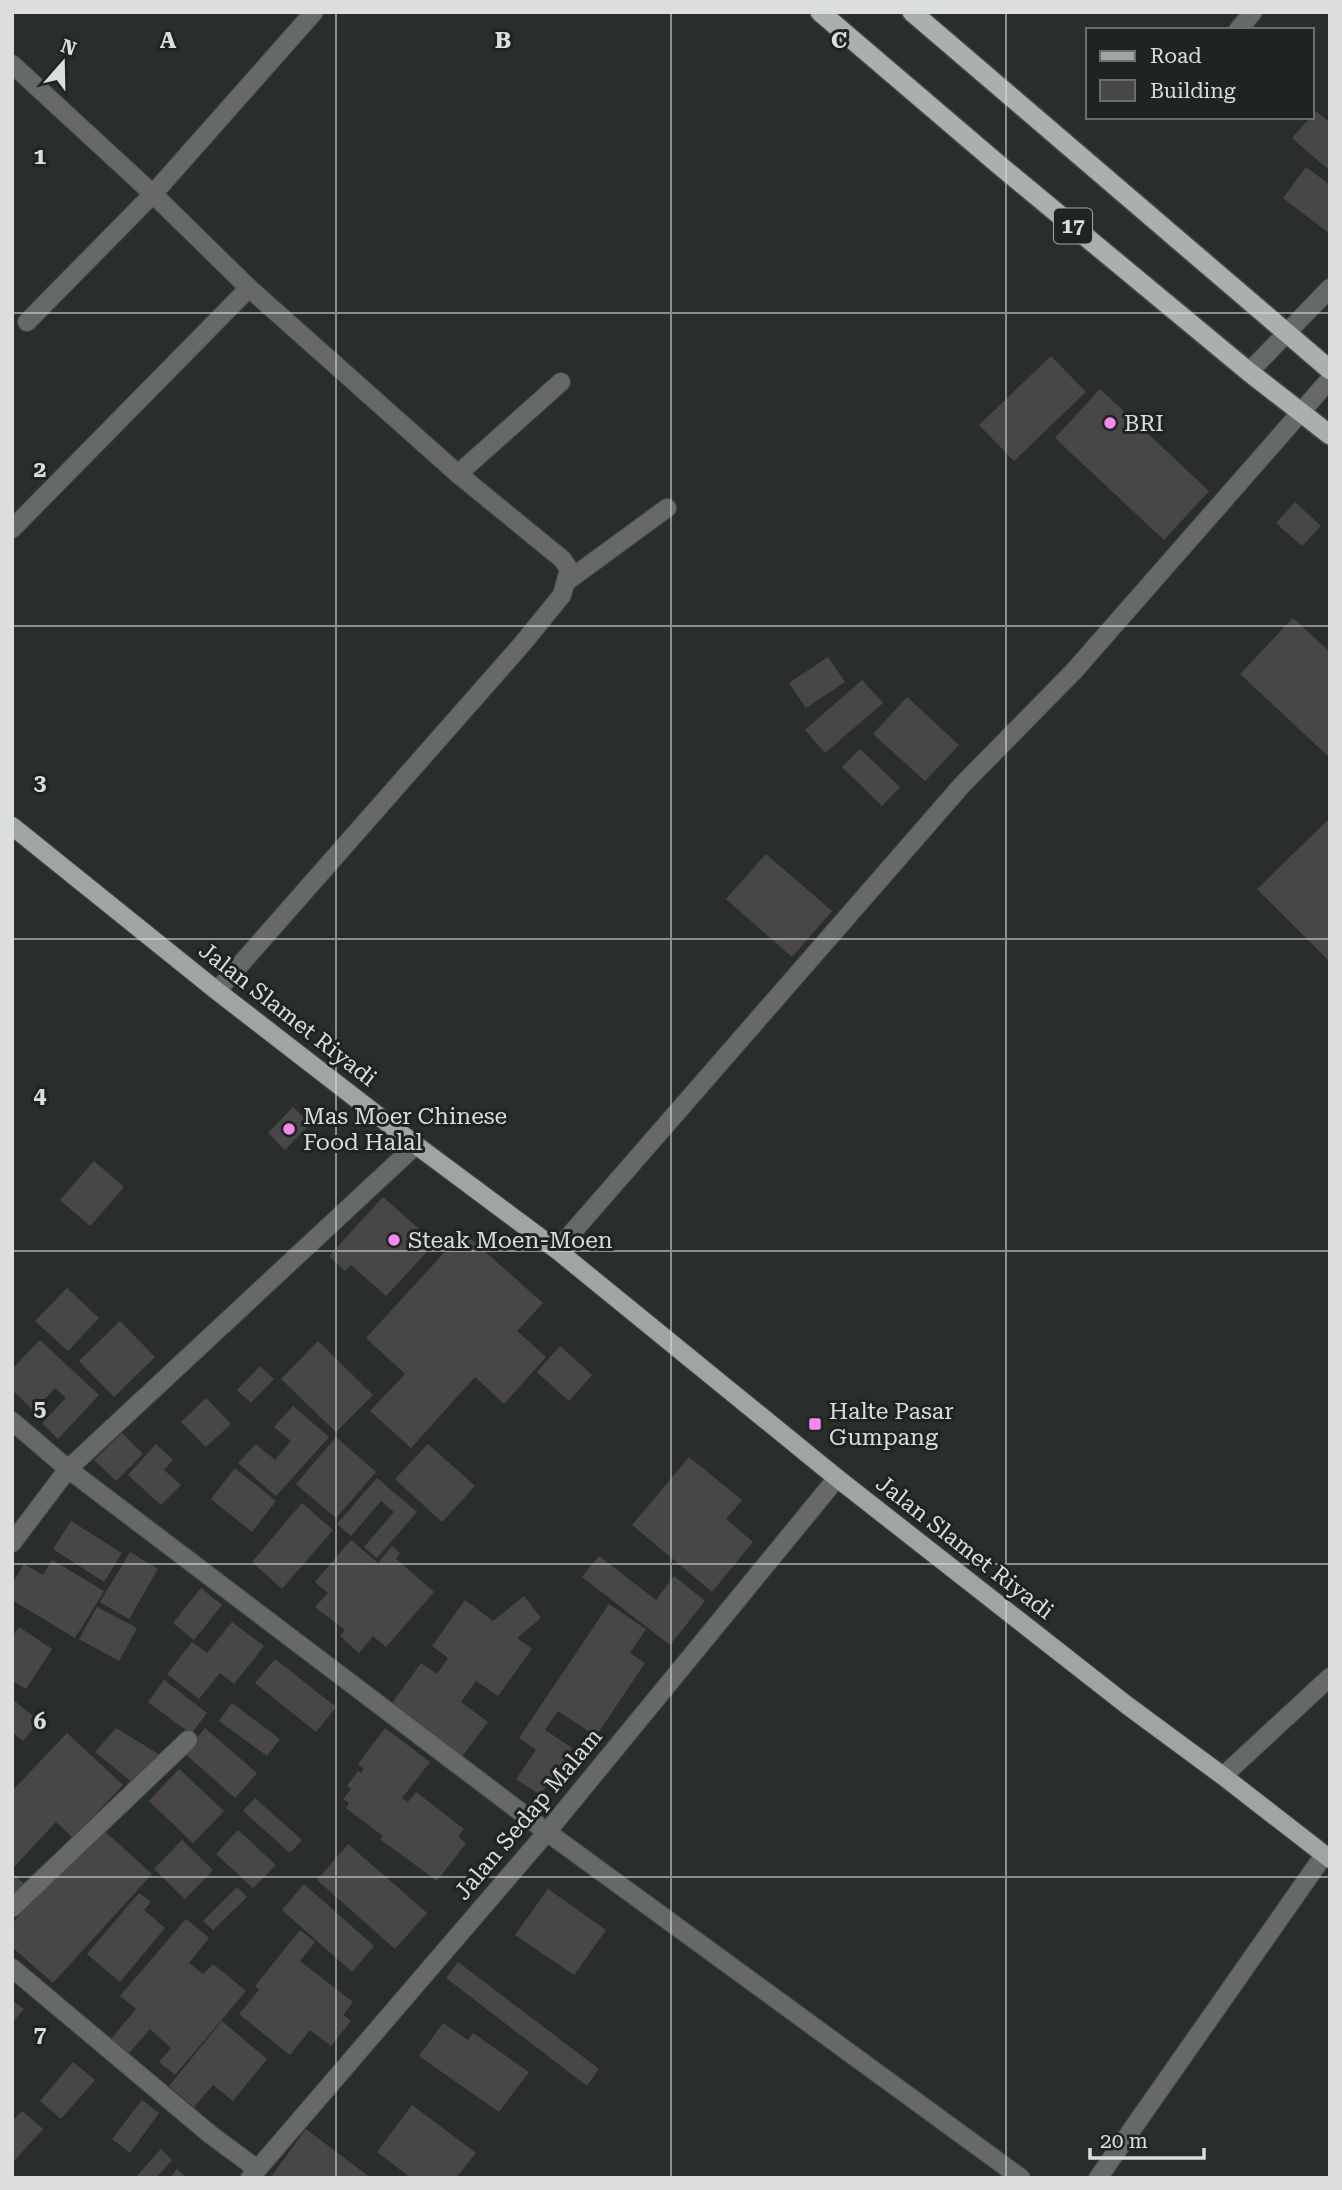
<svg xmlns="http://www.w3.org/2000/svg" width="1342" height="2190" font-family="'Roboto Serif',serif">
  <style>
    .building { fill: #494649 }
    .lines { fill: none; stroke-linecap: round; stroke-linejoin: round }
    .minor-casing { stroke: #454a49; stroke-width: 20 }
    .primary-casing { stroke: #454a49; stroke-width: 20 }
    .trunk-casing { stroke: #454a49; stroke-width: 22 }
    .minor { stroke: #666968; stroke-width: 18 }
    .primary { stroke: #9fa5a3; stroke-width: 18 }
    .trunk { stroke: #aab0ae; stroke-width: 19 }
    .grid { fill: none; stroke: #dbdedd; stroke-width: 2; stroke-opacity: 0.55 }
    .poi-dot { fill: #f489f0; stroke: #1f2423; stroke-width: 2.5 }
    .labels { text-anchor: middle; stroke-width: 6; stroke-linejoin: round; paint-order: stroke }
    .shield { fill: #1f2423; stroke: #a3a6a5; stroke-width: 2 }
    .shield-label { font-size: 21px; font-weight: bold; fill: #dbdedd }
    .poi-label { font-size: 23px; fill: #dbdedd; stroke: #1f2423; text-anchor: start }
    .street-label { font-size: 23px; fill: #dbdedd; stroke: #1f2423 }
    .grid-label { font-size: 23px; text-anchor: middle; font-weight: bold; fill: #dbdedd; stroke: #1f2423; stroke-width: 6; stroke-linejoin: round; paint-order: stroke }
  </style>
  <rect width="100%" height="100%" fill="#292e2d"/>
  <g class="building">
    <path d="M1316,111L1330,123V171L1292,138Z"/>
    <path d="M1306,167L1330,185V234L1283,198Z"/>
    <path d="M1051,356L1086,392L1014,461L979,425Z"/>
    <path d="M1100,389L1209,491L1164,540L1055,438Z"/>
    <path d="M1295,502L1321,526L1302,546L1276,523Z"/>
    <path d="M1293,618L1330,652V758L1240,674Z"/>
    <path d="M828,657L845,682L806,708L789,683Z"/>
    <path d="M862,680L883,703L825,753L805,730Z"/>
    <path d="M907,697L959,745L925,781L873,734Z"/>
    <path d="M860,749L900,787L882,806L842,767Z"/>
    <path d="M1330,818V962L1257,889Z"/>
    <path d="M766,854L832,911L792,957L726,899Z"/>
    <path d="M293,1107L310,1124L285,1150L268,1133Z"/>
    <path d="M94,1161L124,1187L90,1226L60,1200Z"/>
    <path d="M383,1197L435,1243L386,1296L351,1265L345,1271L329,1256Z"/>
    <path d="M463,1232L543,1303L517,1331L546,1357L504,1404L475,1377L411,1448L370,1411L405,1374L366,1338Z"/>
    <path d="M67,1288L99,1318L68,1351L35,1321Z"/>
    <path d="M120,1321L155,1357L114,1397L79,1361Z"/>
    <path d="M40,1340L99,1395L58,1439L42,1423L66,1398L55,1388L34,1411L12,1390V1369Z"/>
    <path d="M318,1341L373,1395L336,1432L281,1379Z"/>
    <path d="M560,1346L592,1375L569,1401L537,1372Z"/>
    <path d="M260,1366L274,1379L251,1403L237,1390Z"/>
    <path d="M206,1398L231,1424L206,1447L181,1422Z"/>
    <path d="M293,1406L329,1437L276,1496L238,1463L256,1444L275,1460L291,1441L274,1427Z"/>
    <path d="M122,1433L143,1454L116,1481L94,1460Z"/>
    <path d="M336,1437L376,1472L336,1518L296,1484Z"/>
    <path d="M156,1444L173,1460L164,1470L181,1485L161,1505L128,1475Z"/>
    <path d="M428,1444L475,1486L442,1522L395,1479Z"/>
    <path d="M689,1457L742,1500L726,1519L753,1542L712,1592L632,1525Z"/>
    <path d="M235,1468L276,1501L252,1532L211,1499Z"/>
    <path d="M377,1478L417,1512L377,1558L364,1547L394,1512L381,1501L351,1536L337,1524Z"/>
    <path d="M302,1503L333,1530L282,1589L252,1562Z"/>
    <path d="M71,1521L122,1553L104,1582L53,1549Z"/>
    <path d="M351,1540L378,1563L392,1546L400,1553L396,1559L434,1592L386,1647L373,1636L359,1653L340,1636L345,1630L315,1607L328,1593L315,1582Z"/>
    <path d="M130,1552L158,1569L129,1619L100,1602Z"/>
    <path d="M599,1556L656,1600L674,1576L705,1601L670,1645L582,1577Z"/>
    <path d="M52,1560L104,1591L75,1638L12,1600V1584L24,1564L43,1575Z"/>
    <path d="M201,1588L222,1605L194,1640L173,1623Z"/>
    <path d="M524,1596L541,1618L517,1638L532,1649L498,1696L476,1681L461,1702L488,1722L461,1758L390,1706L421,1663L437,1674L448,1658L432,1646L465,1600L493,1621Z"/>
    <path d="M609,1604L646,1629L630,1653L645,1663L596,1736L558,1711L545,1730L572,1748L540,1795L516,1779L536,1750L519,1738Z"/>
    <path d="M97,1607L137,1628L119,1661L79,1639Z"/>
    <path d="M232,1622L264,1646L234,1684L220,1673L199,1699L167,1674L192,1642L207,1653Z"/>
    <path d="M19,1627L52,1649L26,1689L12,1681V1637Z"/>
    <path d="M275,1659L336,1707L316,1732L255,1683Z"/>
    <path d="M164,1680L207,1713L191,1734L148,1702Z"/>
    <path d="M12,1699L39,1721L23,1741L12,1732Z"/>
    <path d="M232,1703L280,1739L267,1756L219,1721Z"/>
    <path d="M116,1728L160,1755L133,1783L95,1752Z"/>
    <path d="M205,1728L257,1773L235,1798L184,1753Z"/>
    <path d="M385,1728L430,1762L402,1798L408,1802L416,1792L464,1829L458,1837L466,1843L437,1881L380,1839L383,1836L346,1808L349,1803L343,1799L351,1789L347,1786L358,1771L361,1773L364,1769L358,1764Z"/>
    <path d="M67,1733L123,1785L73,1838L56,1822L12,1869V1791Z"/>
    <path d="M179,1769L224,1811L193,1843L149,1801Z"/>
    <path d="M255,1798L302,1840L290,1853L243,1811Z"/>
    <path d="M100,1827L152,1874L53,1983L12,1947V1923Z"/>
    <path d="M238,1830L276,1865L253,1888L216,1854Z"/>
    <path d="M182,1840L213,1870L185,1899L154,1869Z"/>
    <path d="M348,1844L427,1913L395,1949L317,1880Z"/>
    <path d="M12,1872L24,1884L12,1897Z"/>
    <path d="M304,1884L374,1946L352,1972L282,1910Z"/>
    <path d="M237,1887L247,1897L213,1930L203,1921Z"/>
    <path d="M548,1889L606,1930L574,1975L515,1935Z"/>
    <path d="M139,1893L151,1902L144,1910L165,1928L120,1982L87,1954Z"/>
    <path d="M186,1919L209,1938L189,1963L203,1974L213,1964L246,1991L175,2075L159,2062L171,2048L150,2029L129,2053L111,2039L136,2009L120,1996Z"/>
    <path d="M300,1930L315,1942L300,1961L353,2002L343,2015L351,2021L331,2046L310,2030L290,2055L239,2014L259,1990L255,1986Z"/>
    <path d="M458,1962L599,2069L587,2086L446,1978Z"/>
    <path d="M12,2000L24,2009L12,2023Z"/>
    <path d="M222,2021L267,2059L233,2101L213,2085L194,2107L169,2086Z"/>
    <path d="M443,2023L468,2040L473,2033L529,2072L499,2112L419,2056Z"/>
    <path d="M73,2062L95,2080L61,2119L40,2101Z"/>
    <path d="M142,2100L159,2113L130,2153L112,2139Z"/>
    <path d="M412,2105L476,2153L456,2178H411L377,2152Z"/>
    <path d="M22,2111L43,2129L12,2163V2121Z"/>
    <path d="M306,2129L343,2157L371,2178H270Z"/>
    <path d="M161,2149L172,2160L156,2178H135Z"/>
    <path d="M177,2169L187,2178H170Z"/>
  </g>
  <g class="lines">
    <g class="minor-casing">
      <g id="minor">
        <path d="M1238,30L1253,12"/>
        <path d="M12,64L153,194L249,288L458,474L562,559L569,569L562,595L523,643L217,991"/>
        <path d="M27,322L153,194L314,12"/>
        <path d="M1249,372L1330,288"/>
        <path d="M458,474L561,382"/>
        <path d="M12,529L249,288"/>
        <path d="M566,582L667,508"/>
        <path d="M557,1250L962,785L1074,671L1330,379"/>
        <path d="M12,1421L68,1469L547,1832L1021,2178"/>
        <path d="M12,1543L68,1469L416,1145"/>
        <path d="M1223,1776L1330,1677"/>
        <path d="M12,1908L188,1740"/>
        <path d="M12,1968L211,2135L257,2169"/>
        <path d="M250,2178L547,1832L837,1478"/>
        <path d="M1098,2178L1324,1855"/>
      </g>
    </g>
    <g class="primary-casing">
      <path id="primary" d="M12,826L217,991L416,1145L557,1250L837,1478L1128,1706L1223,1776L1330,1859"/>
    </g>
    <g class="trunk-casing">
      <g id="trunk">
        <path d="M820,12L998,164L1249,372L1330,435"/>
        <path d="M912,12L1330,370"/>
      </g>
    </g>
    <use href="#minor" class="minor"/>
    <use href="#primary" class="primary"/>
    <use href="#trunk" class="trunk"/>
  </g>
  <path class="grid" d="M336,12V2178M671,12V2178M1006,12V2178M12,313H1330M12,626H1330M12,939H1330M12,1251H1330M12,1564H1330M12,1877H1330"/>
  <g class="poi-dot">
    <circle cx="1110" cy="423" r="7"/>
    <circle cx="289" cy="1129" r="7"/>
    <circle cx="394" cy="1240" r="7"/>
    <rect x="808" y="1417" width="14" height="14" rx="3.5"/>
  </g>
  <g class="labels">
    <rect class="shield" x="1054" y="208.5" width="38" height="35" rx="5"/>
    <g class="shield-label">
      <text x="1073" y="233">17</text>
    </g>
    <g class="poi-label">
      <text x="1124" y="431">BRI</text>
      <text x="303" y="1124">Mas Moer Chinese<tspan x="303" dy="26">Food Halal</tspan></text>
      <text x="408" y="1248">Steak Moen-Moen</text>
      <text x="829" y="1419">Halte Pasar<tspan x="829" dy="26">Gumpang</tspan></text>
    </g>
    <g class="street-label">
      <text transform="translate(288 1014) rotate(38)" y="8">Jalan Slamet Riyadi</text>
      <text transform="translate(965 1547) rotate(38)" y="8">Jalan Slamet Riyadi</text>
      <text transform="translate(528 1814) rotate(-50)" y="8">Jalan Sedap Malam</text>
    </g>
  </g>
  <g class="grid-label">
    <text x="168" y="48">A</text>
    <text x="503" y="48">B</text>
    <text x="839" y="48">C</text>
    <text x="40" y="164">1</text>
    <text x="40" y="477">2</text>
    <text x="40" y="790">3</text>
    <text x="40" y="1103">4</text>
    <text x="40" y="1416">5</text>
    <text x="40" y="1729">6</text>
    <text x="40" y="2042">7</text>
  </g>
  <rect width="1342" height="2190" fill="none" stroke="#dbdedd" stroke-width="28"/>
  <rect x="1086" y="28" width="228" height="91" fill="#1f2423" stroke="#6a6e6d" stroke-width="2"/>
  <rect x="1100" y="51" width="35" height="10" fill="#9fa5a3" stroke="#6a6e6d" stroke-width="2"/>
  <text x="1150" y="63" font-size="21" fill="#dbdedd">Road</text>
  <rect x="1100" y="80" width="35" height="21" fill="#494649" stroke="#6a6e6d" stroke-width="2"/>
  <text x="1150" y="98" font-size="21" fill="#dbdedd">Building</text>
  <g transform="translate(63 63) rotate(20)" stroke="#1f2423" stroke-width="5" paint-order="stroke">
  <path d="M0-5L12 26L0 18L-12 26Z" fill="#dbdedd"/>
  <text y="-10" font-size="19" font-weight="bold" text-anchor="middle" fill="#dbdedd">N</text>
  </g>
  <path d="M1090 2148v10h114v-10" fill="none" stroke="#dbdedd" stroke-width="3.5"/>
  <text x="1100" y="2148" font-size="21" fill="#dbdedd" stroke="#1f2423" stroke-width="5" paint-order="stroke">20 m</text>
</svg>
